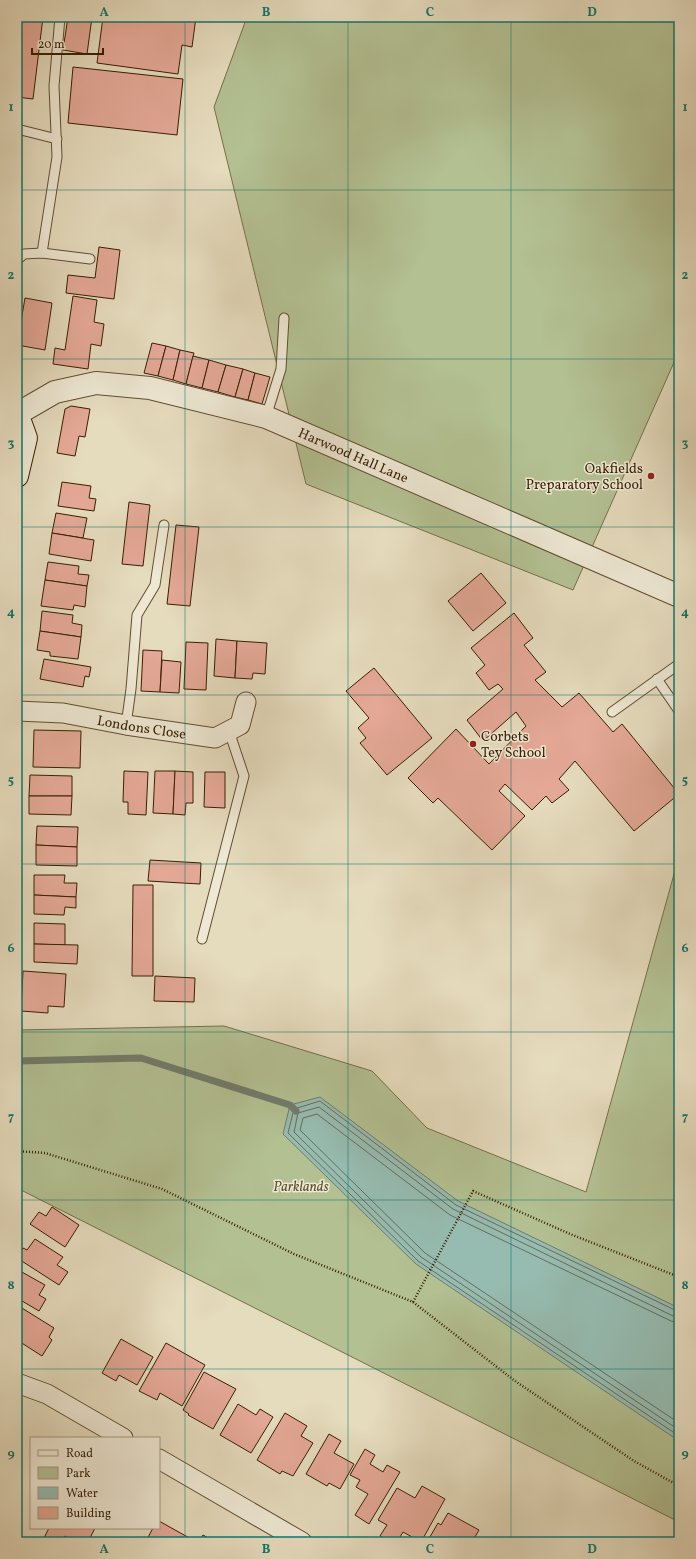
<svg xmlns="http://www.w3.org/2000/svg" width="696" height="1559" font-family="Vollkorn,serif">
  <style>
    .green { fill: #b3c092; stroke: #766f49 }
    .water { fill: #96bbb0; stroke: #707c6a }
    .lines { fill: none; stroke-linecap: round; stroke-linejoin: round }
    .shore { stroke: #676c58; stroke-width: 1 }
    .stream { stroke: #707c6a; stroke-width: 7 }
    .building { fill: #e4a896; stroke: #381e00 }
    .service-casing { stroke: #634d2f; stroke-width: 11 }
    .minor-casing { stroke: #634d2f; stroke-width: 21 }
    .tertiary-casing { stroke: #634d2f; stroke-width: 24 }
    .secondary-casing { stroke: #381e00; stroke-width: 24 }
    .path { stroke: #381e00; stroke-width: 2.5; stroke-dasharray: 1 2; stroke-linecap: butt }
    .service { stroke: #eee8d4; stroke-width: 9 }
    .minor { stroke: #eee8d4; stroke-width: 19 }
    .tertiary { stroke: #eee8d4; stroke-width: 22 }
    .secondary { stroke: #eee8d4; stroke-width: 22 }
    .grid { fill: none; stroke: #0f766e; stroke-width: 1; stroke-opacity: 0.55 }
    .poi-dot { fill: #8f2418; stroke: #eee8d4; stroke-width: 1.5 }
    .labels { text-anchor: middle; stroke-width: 3; stroke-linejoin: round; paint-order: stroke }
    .street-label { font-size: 14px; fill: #381e00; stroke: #eee8d4 }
    .poi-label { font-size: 14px; fill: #381e00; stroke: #eee8d4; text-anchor: end }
    .park-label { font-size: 14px; font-style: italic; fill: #5d4f2c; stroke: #eee8d4 }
    .neatline { fill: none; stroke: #0f766e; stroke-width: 1.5 }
    .grid-label { font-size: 13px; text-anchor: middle; font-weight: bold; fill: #0f766e }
  </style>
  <rect width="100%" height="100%" fill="#e5dbbd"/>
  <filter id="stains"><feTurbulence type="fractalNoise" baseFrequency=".005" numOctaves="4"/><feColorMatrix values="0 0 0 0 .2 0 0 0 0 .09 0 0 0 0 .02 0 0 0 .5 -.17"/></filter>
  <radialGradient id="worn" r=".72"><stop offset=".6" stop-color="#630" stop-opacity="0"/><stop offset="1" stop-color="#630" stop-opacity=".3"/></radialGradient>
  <g class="green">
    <path d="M247,17H679V351L573,590L306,484L214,107Z"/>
    <path d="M679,856V1522L17,1188V1030L224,1026L372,1071L427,1128L586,1192Z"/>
  </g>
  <path class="water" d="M320,1097L458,1201L679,1308V1441L416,1264L283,1134L290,1105Z"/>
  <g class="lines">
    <g class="shore">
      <path d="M679,1312L456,1205L320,1101L294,1109L288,1133L418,1261L679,1436"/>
      <path d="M679,1317L673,1316L453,1209L319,1107L298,1113L294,1132L421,1257L679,1430"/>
      <path d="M679,1323L671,1321L450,1215L317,1114L303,1118L300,1130L425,1253L679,1423"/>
    </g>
    <path class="stream" d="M17,1061L141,1058L290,1105L296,1111"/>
  </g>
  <g class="building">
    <path d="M17,17H43L33,99L17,97Z"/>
    <path d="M68,17H92L87,54L63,50Z"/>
    <path d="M103,17H196L192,47L182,45L178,74L97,63Z"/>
    <path d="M73,67L183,79L177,135L68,123Z"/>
    <path d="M99,247L120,250L114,299L66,293L68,275L95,278Z"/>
    <path d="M73,296L97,300L94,322L104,324L101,346L91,344L88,369L53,364L55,348L65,350Z"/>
    <path d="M25,298L52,303L45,350L17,345Z"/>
    <path d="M152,343L166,346L158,376L144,373Z"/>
    <path d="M166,346L180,350L173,380L158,376Z"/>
    <path d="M180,350L194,353L186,384L173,380Z"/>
    <path d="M193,356L209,360L202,388L186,384Z"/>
    <path d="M209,360L226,365L218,392L202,388Z"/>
    <path d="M226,365L243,369L235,397L218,392Z"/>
    <path d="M243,369L255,373L248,400L235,397Z"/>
    <path d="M255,373L270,377L262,404L248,400Z"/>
    <path d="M71,406L90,409L85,437L79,436L75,456L57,453L65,409Z"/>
    <path d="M62,482L91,486L89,498L96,499L94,511L58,506Z"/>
    <path d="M129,502L150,505L143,566L122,564Z"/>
    <path d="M56,513L87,518L83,538L52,533Z"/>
    <path d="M176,525L199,527L190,606L167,604Z"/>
    <path d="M52,533L94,540L91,561L49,554Z"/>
    <path d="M48,562L79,566L78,574L89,575L87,586L45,580Z"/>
    <path d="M481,573L506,603L473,631L448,601Z"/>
    <path d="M45,580L87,586L85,607L74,605L73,610L41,606Z"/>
    <path d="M42,611L73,615L72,623L82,625L81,637L40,631Z"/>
    <path d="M514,613L533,638L524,645L546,672L535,680L562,707L579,693L613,732L622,724L679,794L634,831L575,761L559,779L569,790L552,803L546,796L532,810L505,784L499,791L525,816L492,850L438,798L433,803L408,778L456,729L489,764L526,726L516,712L483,741L467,720L503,689L498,684L489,690L476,673L485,665L471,648Z"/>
    <path d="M40,631L81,637L78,659L50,656V652L37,650Z"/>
    <path d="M216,639L237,641L235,678L214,676Z"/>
    <path d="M237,641L267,643L265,674L253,673L252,679L235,678Z"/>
    <path d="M186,642L208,643L206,690L184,689Z"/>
    <path d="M143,650L162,651L160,692L141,691Z"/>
    <path d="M44,659L91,667L89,677L85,676L83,687L40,679Z"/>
    <path d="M162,660L181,662L179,693L160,692Z"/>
    <path d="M374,668L432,738L387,775L360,743L366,738L358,728L369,718L346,691Z"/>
    <path d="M34,730L81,731L80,768L33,767Z"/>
    <path d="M124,771L148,772L146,815L128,814V802H123Z"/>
    <path d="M155,771H175L173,814L153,813Z"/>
    <path d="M175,771L193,772V803H186L185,815L173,814Z"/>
    <path d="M205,772H225V808L204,807Z"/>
    <path d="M30,775L72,776V796H29Z"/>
    <path d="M29,796H72L71,815L29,814Z"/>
    <path d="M37,826L78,827L77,847L36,845Z"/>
    <path d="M36,845L77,847V866L36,865Z"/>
    <path d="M150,860L201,863L200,884L148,881Z"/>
    <path d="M34,875H65L64,883H77L76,897L34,895Z"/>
    <path d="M133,885H153V976H132Z"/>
    <path d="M34,895L76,897V908L65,907L64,915L34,914Z"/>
    <path d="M34,923L65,924V945L34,944Z"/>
    <path d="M34,944L78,945L77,964L34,962Z"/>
    <path d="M23,971L66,974L64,1007L48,1006V1013L21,1011Z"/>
    <path d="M155,976L195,978L194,1002L154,1001Z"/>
    <path d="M52,1207L79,1225L65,1247L30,1224L39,1212L46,1216Z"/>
    <path d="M35,1239L63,1257L57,1265L68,1272L59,1285L17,1258L23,1248L27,1250Z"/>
    <path d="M20,1271L45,1285L39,1295L46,1299L39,1311L17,1298V1276Z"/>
    <path d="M17,1305L54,1328L49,1337L52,1340L42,1356L17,1340V1336L21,1329L17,1326Z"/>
    <path d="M121,1339L153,1357L137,1385L119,1375L116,1381L102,1373Z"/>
    <path d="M166,1343L205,1365L182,1406L160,1393L157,1400L139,1391Z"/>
    <path d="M204,1372L236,1389L213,1429L188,1415L189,1414L183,1410Z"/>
    <path d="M238,1404L256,1415L260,1409L273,1417L251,1453L220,1435Z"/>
    <path d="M285,1413L307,1426L301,1436L313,1443L293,1476L282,1471L280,1474L257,1460Z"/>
    <path d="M329,1434L341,1441L334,1453L354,1464L340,1489L329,1483L327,1486L306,1474Z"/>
    <path d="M365,1449L375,1455L370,1464L383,1472L387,1465L400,1472L369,1524L355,1515L368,1494L356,1487L360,1480L350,1475Z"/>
    <path d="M422,1486L445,1499L421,1542L403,1532L397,1542H391L380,1536L387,1525L378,1520L397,1488L415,1498Z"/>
    <path d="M448,1513L479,1530L472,1542H427L438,1523L441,1525Z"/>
    <path d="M159,1521L193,1540L192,1542L146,1541L153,1528H159Z"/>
    <path d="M49,1528H95L88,1542H76L65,1536L62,1542H52L44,1538Z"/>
    <path d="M203,1535L215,1542H199Z"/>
  </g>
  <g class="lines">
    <g class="service-casing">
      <g id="service">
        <path d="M17,129L57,139"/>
        <path d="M42,253L57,157L54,86L60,17"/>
        <path d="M17,260L24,254L42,253L90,259"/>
        <path d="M266,417L281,369L284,318"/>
        <path d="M657,679L679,711"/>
        <path d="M612,712L679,664"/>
        <path d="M126,725L131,689L137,615L155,585L164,525"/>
        <path d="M202,939L244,776L229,731"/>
      </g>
    </g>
    <g class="minor-casing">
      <g id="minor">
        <path id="s1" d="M17,711L63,713L126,725L215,738L240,725L246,702"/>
        <path d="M17,1383L47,1394L123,1438"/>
        <path d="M159,1459L302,1542"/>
      </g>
    </g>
    <g class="tertiary-casing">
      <g id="tertiary">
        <path id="s2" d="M17,414L55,392L96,383L150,388L266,417L679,596"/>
      </g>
    </g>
    <g class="secondary-casing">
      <path id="secondary" d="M17,413L26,438L17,476"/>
    </g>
    <g class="path">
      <path d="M17,1151L45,1153L162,1189L294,1254L413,1302L515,1381L634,1461L679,1486"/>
      <path d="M413,1302L473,1191L570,1234L679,1277"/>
    </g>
    <use href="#service" class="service"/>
    <use href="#minor" class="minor"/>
    <use href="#tertiary" class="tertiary"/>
    <use href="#secondary" class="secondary"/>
  </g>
  <path class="grid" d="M185,17V1542M348,17V1542M511,17V1542M17,190H679M17,359H679M17,527H679M17,695H679M17,864H679M17,1032H679M17,1200H679M17,1369H679"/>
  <g class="poi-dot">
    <circle cx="651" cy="476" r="4"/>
    <circle cx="473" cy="744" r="4"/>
  </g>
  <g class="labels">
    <g class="street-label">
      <text dy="5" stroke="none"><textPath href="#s2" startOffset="355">Harwood Hall Lane</textPath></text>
      <text dy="5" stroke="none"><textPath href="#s1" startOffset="126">Londons Close</textPath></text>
    </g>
    <g class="poi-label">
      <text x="643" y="473">Oakfields<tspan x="643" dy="16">Preparatory School</tspan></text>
      <text x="481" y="741" text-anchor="start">Corbets<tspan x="481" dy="16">Tey School</tspan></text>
    </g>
    <g class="park-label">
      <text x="301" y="1191">Parklands</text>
    </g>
  </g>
  <rect width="696" height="1559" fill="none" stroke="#e5dbbd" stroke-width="44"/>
  <rect x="30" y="1437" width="130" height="92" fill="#eee8d4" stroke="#a5977f"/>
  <rect x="38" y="1450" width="20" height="6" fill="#eee8d4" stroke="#a5977f"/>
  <text x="66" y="1457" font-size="12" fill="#381e00">Road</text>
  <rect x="38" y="1467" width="20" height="12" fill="#b3c092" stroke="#a5977f"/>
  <text x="66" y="1477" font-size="12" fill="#381e00">Park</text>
  <rect x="38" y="1487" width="20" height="12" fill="#96bbb0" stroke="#a5977f"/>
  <text x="66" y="1497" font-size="12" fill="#381e00">Water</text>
  <rect x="38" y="1507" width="20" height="12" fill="#e4a896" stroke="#a5977f"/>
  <text x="66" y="1517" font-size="12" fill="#381e00">Building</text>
  <path d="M32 48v6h71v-6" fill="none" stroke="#381e00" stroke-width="2"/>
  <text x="38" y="48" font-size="12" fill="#381e00" stroke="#eee8d4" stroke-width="3" paint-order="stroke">20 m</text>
  <rect x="22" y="22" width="652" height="1515" class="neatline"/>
  <g class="grid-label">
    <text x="104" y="16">A</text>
    <text x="266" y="16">B</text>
    <text x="430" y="16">C</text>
    <text x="592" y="16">D</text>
    <text x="11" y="111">1</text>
    <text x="685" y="111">1</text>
    <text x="11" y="279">2</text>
    <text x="685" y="279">2</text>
    <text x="11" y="447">3</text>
    <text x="685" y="447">3</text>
    <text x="11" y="616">4</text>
    <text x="685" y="616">4</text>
    <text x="11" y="784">5</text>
    <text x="685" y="784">5</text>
    <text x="11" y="952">6</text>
    <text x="685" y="952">6</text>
    <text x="11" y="1121">7</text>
    <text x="685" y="1121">7</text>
    <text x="11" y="1289">8</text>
    <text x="685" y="1289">8</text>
    <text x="11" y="1457">9</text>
    <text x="685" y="1457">9</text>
    <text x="104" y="1553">A</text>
    <text x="266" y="1553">B</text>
    <text x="430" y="1553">C</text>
    <text x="592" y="1553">D</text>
  </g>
  <rect width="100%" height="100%" filter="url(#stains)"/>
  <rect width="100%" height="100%" fill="url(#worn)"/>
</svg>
